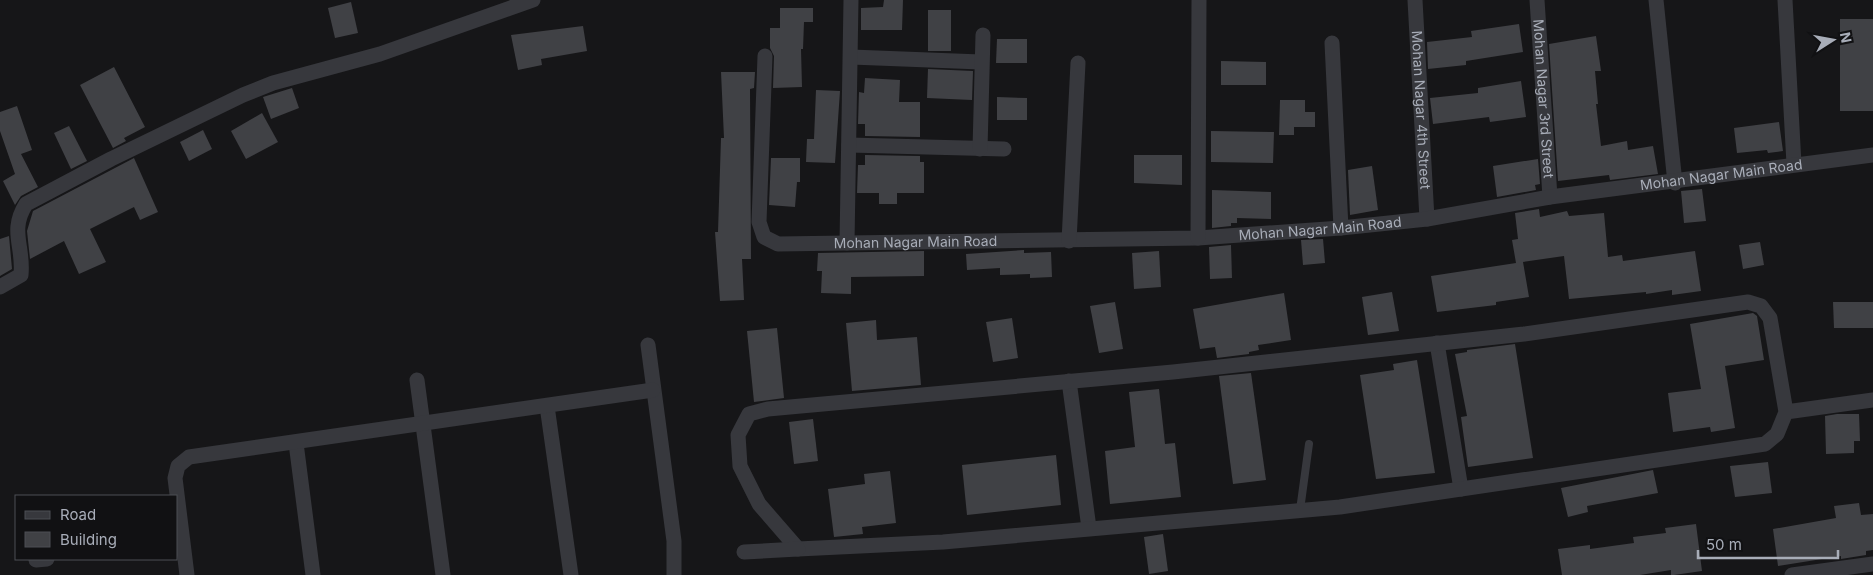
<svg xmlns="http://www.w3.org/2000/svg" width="1873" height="575" font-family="Inter,sans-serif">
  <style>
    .building { fill: #404145 }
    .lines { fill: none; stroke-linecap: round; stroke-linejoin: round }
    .lane { stroke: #37383d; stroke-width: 8 }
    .street { stroke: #37383d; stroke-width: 15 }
    .labels { text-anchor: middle; stroke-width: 4; stroke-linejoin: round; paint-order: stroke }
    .street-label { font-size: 14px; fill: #a8adb8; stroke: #111113 }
  </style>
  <rect width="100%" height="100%" fill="#161618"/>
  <g class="building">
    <path d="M884,0H903L902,30H861V8L883,7Z"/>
    <path d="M351,2L358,33L335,38L328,8Z"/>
    <path d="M780,8H813V22H804L803,49H801L802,87L773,88L774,56L770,48V28H780Z"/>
    <rect x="928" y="10" width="23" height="41"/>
    <rect x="1840" y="19" width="33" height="92"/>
    <path d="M1519,24L1523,52L1466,61V65L1428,69L1427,42L1472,37L1471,31Z"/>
    <path d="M583,26L587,51L541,59L542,65L518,70L511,35Z"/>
    <path d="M1596,36L1601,71H1595L1598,104H1596L1601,146L1627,141L1628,150L1653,146L1658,174L1610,180L1609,175L1558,181L1549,44Z"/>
    <path d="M997,39H1027V63H996Z"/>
    <path d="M1221,61L1266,62V85H1221Z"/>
    <path d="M114,67L145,127L124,138L126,141L113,148L80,85Z"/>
    <path d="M928,69L973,71L972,100L927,98Z"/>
    <path d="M721,72H755L754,88L750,89L751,259H742L744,300L720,301L715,232H718L721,138H724Z"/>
    <path d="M865,78L900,80L899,102H920V137L865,136V124H858L859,92L864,93Z"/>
    <path d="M1521,81L1526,117L1490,122L1489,117L1433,124L1430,98L1478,93V88Z"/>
    <path d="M292,88L299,108L271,119L263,97Z"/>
    <path d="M816,90L840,91L835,163L806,162L807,139H814Z"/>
    <path d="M997,97L1027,98V120H997Z"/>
    <path d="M1280,100H1305V112H1315V127H1294V135H1279Z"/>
    <path d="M17,106L32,150L21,154L38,187L21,196L15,205L3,181L15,174L0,131V112Z"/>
    <path d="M262,113L278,142L246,159L231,131Z"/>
    <path d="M1779,122L1783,151L1768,153L1767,150L1737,153L1734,128Z"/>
    <path d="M69,126L87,161L71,169L54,133Z"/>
    <path d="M203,130L212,149L189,161L180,142Z"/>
    <path d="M1211,131L1274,132L1273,163L1211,162Z"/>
    <path d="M865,155L920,156V162H924V193H897V204H879V193H857L858,165H865Z"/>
    <path d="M1134,155H1182V185L1134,183Z"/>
    <path d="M134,158L158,212L140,220L134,207L90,229L106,262L79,274L64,241L30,259L27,231L33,211Z"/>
    <path d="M771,158H800V182H797L795,207L769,205Z"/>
    <path d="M1538,159L1540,184L1535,185L1536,190L1497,197L1493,166Z"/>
    <path d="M1372,166L1378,210L1350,215L1348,170Z"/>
    <path d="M1702,189L1706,221L1684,223L1681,191Z"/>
    <path d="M1212,190L1271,192V219L1237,218V223H1231V226L1212,228Z"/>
    <path d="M1539,209L1540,217L1567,211L1569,216L1604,213L1608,257L1622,255L1623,261L1695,251L1701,291L1672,295V290L1646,294V292L1569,299L1564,256L1523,262L1529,297L1496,302V305L1437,312L1431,276L1516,263L1512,240L1518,239L1515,213Z"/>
    <path d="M9,236L12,269L0,276V239Z"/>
    <path d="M1323,239L1325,263L1303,265L1301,240Z"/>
    <path d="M1760,242L1764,265L1743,269L1739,245Z"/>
    <path d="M1231,245L1232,278L1210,279L1209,247Z"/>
    <path d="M1024,250V253L1051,252L1052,277L1030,278V274L1000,275V268L967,270L966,254Z"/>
    <path d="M924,251V276L851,277V294L821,293L822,271H817L818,253Z"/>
    <path d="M1159,251L1161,287L1134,289L1132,253Z"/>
    <path d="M1392,292L1399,331L1368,335L1362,297Z"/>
    <path d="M1284,293L1291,340L1258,345L1259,350L1249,352V354L1217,358L1215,347L1200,349L1193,309Z"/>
    <path d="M1115,302L1123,349L1099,353L1090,306Z"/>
    <path d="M1833,302H1873V328H1834Z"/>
    <path d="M1753,313L1757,316L1764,360L1725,366L1735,428L1711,432L1710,427L1673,432L1668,393L1701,389L1690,324Z"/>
    <path d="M1012,318L1018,358L993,362L986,322Z"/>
    <path d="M876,320L877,340L917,337L921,385L852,391L846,323Z"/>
    <path d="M777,328L784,398L754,402L747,331Z"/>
    <path d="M1515,344L1533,458L1468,467L1461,417L1467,416L1455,354L1467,352V350Z"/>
    <path d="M1417,360L1435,473L1376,479L1360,375L1394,370L1393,364Z"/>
    <path d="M1251,373L1266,480L1233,484L1219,376Z"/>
    <path d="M1159,389L1165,444L1175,443L1181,497L1110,504L1105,451L1135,447L1129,392Z"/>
    <path d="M1837,414H1859L1860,441H1854V453L1826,454L1825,416Z"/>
    <path d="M813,419L818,461L794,464L789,422Z"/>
    <path d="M1056,455L1061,505L967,515L962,465Z"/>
    <path d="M1768,462L1772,493L1735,497L1730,466Z"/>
    <path d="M1653,470L1658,493L1587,506L1588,512L1568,517L1561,488Z"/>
    <path d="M890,471L896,523L862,527L863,534L834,537L828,489L865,484L864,474Z"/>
    <path d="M1859,503L1861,515L1873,514V550L1866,551V555L1841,559V556L1778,566L1773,529L1836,518L1834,506Z"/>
    <path d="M1696,524L1702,571L1674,575H1671V570L1640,575H1562L1558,549L1590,545V549L1634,543L1633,537L1666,533L1665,528Z"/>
    <path d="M1163,534L1168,571L1149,574L1144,537Z"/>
  </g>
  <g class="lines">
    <path class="lane" d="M1300,510L1309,444"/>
    <g class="street">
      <path id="s1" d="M1415,0L1427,219"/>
      <path id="s2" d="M1537,0L1550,197"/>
      <path d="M1656,0L1675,183"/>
      <path d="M1785,0L1794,164"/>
      <path d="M1332,43L1341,228"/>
      <path id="s3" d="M765,56L759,222L764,237L778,244L1198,238L1341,228L1427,219L1550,197L1873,155"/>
      <path d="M851,57L981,62"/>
      <path d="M849,145L1004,149"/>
      <path d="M980,149L983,35"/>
      <path d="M1198,238L1199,0"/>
      <path d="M1069,241L1078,63"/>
      <path d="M847,243L851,0"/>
      <path d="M0,287L21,275C24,246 9,231 26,204L111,159L243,95L273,83L380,54L533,0"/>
      <path d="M1437,343L1461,489"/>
      <path d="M648,345L674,541V575"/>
      <path d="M417,380L443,575"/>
      <path d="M1069,381L1089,528"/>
      <path d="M547,406L571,575"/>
      <path d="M1786,412L1777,434L1765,444L1340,507L943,542L798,549L759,504L740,466L738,435L749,414L768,409L1173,372L1524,334L1748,302L1761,306L1770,318L1786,412L1873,400"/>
      <path d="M296,443L313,575"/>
      <path d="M744,552L798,549"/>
      <path d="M36,560L47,559"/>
      <path d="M187,575L175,478L178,466L189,457L653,390"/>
      <path d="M1792,575L1873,564"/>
    </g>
  </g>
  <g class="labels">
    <g class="street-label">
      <text dy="5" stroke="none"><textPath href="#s2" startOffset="99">Mohan Nagar 3rd Street</textPath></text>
      <text dy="5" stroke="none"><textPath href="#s1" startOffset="110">Mohan Nagar 4th Street</textPath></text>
      <text dy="5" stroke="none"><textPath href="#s3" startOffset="1145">Mohan Nagar Main Road</textPath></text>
      <text dy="5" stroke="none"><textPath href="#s3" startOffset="740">Mohan Nagar Main Road</textPath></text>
      <text dy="5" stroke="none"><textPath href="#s3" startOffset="335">Mohan Nagar Main Road</textPath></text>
    </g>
  </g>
  <rect x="15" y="495" width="162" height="65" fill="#111113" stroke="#4d4f55"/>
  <rect x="25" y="511" width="25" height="8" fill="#37383d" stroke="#4d4f55"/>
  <text x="60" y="520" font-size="15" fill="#a8adb8">Road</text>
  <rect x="25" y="532" width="25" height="15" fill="#404145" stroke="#4d4f55"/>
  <text x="60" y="545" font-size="15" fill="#a8adb8">Building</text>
  <g transform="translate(1833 40) rotate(79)" stroke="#111113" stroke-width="4" paint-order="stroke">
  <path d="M0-4L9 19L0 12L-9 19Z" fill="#a8adb8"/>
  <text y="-8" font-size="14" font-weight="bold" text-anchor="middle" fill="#a8adb8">N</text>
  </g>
  <path d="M1698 550v8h140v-8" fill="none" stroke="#a8adb8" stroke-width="2.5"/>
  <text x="1706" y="550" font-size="15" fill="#a8adb8" stroke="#111113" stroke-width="4" paint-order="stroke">50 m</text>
</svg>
